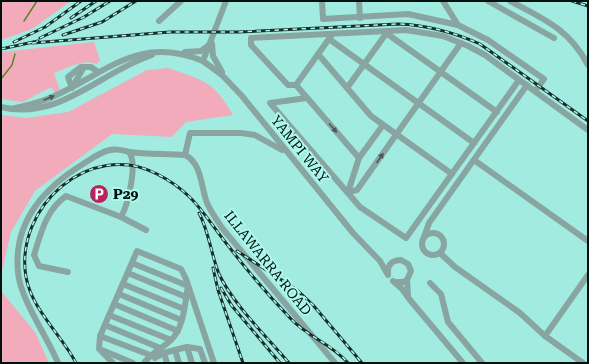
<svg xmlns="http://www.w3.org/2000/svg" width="589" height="364" font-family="'Roboto Serif',serif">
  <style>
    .green { fill: #f2abbb }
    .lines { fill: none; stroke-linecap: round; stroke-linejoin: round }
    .stream { stroke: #628128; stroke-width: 1.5 }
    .minor { stroke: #88a5a1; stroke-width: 6 }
    .rail-casing { stroke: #172f2b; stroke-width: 3 }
    .rail { stroke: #aff8ed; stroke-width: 1.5; stroke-dasharray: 4.5; stroke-linecap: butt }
    .oneway { fill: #445b58 }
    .labels { text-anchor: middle; stroke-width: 4; stroke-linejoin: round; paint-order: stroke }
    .street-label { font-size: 14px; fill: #00110e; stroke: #aff8ed }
    .poi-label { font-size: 14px; font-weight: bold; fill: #00110e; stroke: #aff8ed; text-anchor: start }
  </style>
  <rect width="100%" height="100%" fill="#a2ebe0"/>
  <g class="green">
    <path d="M1,1H71L32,29L1,40Z"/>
    <path d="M94,42L100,60L97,64C83,58 67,68 54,73L60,91L55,93L51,87L23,102L1,99V52Z"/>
    <path d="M168,68C204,81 214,81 233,115L186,122L172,137L112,134L35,191L11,232L1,275V115L26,118L68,112L147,70Z"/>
    <path d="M1,291L35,332L49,363H1Z"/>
  </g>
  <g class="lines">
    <g class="stream">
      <path d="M24,21L37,1"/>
      <path d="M1,79L12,65L15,54"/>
    </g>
    <g class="minor">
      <path d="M322,1L323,19L408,14L458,25L488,40L544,79L535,91"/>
      <path d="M359,1L360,18"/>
      <path d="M443,1L458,25"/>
      <path d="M488,1L554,38"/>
      <path d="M510,1C544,19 569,29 588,65"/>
      <path d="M159,21L181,1"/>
      <path d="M386,33L497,112"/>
      <path d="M329,39L474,143"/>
      <path d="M212,44L213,56L222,72"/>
      <path d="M185,52L201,51L210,44"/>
      <path d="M318,54L371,116L452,174"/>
      <path d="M203,61L222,75L242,96L353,233L380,261L388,275"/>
      <path d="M296,85H288L251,45V38L406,30L443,36L468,46L485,55L588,130"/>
      <path d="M296,85L359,158"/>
      <path d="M296,85L331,36"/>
      <path d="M73,86L84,67H91L98,72"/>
      <path d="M72,88L68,77L81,67"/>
      <path d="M347,88L388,31"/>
      <path d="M307,98L270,103L360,207L406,238L519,80"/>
      <path d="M1,107C60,121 100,72 152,55"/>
      <path d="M12,109C24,106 38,103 50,98C106,74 137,34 203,61L226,1"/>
      <path d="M129,152C138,163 128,205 121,217L146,230"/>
      <path d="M185,155L190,133H241L255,135L282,150"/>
      <path d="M474,160L588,241"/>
      <path d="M348,192L357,190L461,43"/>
      <path d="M348,192L359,158L383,125"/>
      <circle cx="433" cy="244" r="11"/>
      <path d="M424,237L429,223L527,85"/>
      <path d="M440,253L455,267L520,313L545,336L583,363"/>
      <path d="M132,263L188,286C185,303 184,329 170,341C161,349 151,353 144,363"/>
      <path d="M68,272L39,266L34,255C41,233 46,210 66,196L121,217"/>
      <path d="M128,273L186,297"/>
      <path d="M388,274C387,265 392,260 401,260L408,264L411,271L407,280L408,295"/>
      <path d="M393,281L402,289L410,300L463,363"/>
      <path d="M395,282H403L407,280"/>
      <path d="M430,283L441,294L448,322L482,363"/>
      <path d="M123,284L184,309"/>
      <path d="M119,294L181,320"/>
      <path d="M114,304L178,331"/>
      <path d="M109,315L171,340"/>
      <path d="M105,325L160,348"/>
      <path d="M100,336L150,355"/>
      <path d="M545,336L588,275"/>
      <path d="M187,347L200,349L205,363"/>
      <path d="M102,350L133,363"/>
      <path d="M175,350L187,347L192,363"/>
      <path d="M164,353L175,350L179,363"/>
      <path d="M155,358L164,353L167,363"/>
      <path d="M58,363C47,336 20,299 18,272C13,223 44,188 83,164C91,159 100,152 110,150C117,148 124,151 130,152C148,155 167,153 185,155C202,163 201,188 207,203C211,212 217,220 222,228L335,363"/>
      <path d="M113,363L99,349L100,336L137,251L181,269L186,279L214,363"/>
    </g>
    <g class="rail-casing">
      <g id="rail">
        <path d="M572,1L588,6"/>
        <path d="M71,18L96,1"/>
        <path d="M63,35L102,22L136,1"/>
        <path d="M40,38L84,17L110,1"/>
        <path d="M14,42L45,27L81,1"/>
        <path d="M32,43L170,32H239L398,24C427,25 453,32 480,44L588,121"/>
        <path d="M1,49L38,41"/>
        <path d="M199,213C209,232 211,254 219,274C233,304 267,337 289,363"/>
        <path d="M237,251L297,290L313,305L362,363"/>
        <path d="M213,268L218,290L243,363"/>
        <path d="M221,288L232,306L280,363"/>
        <path d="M76,363C61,334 32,310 26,277C14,207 90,139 157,174C195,193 205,217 230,248C249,273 270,297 291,319C308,337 332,344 348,363"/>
      </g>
    </g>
    <use href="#rail" class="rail"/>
  </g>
  <defs><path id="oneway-solid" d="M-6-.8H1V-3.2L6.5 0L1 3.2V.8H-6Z"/></defs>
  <g class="oneway">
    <use href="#oneway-solid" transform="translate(49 98) rotate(-23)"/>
    <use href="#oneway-solid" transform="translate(333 128) rotate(49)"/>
    <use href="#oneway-solid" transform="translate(380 158) rotate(-55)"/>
  </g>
  <defs>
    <g id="parking-disc" transform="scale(1)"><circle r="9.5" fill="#b5275b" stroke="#aff8ed"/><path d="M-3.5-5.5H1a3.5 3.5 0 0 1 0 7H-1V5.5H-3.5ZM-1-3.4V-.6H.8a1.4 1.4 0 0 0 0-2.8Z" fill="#fff"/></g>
  </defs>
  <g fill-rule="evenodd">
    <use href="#parking-disc" x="99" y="194"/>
  </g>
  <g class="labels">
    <g class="street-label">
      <text transform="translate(300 149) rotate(51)" y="5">YAMPI WAY</text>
      <text transform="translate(268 263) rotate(51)" y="5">ILLAWARRA ROAD</text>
    </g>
    <g class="poi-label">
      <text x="113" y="199">P29</text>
    </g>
  </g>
  <rect width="589" height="364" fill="none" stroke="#00110e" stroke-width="4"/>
</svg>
